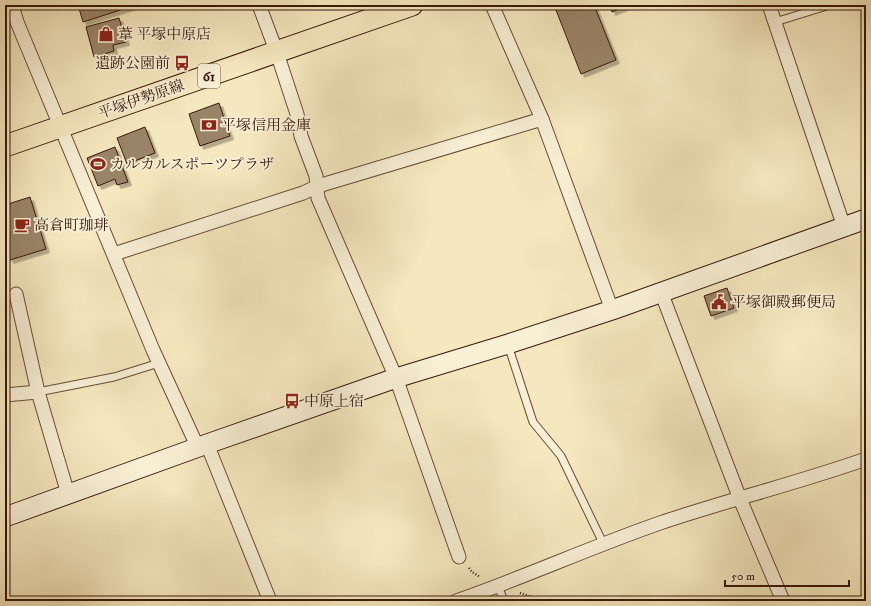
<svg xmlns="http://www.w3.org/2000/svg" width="871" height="606" font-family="'IM FELL DW Pica','Noto Serif JP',serif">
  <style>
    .building { fill: #9a8468; stroke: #38180a; filter: url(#shadow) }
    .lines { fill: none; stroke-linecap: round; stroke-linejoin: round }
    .lane-casing { stroke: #674c37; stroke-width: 9 }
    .street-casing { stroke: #674c37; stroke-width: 15 }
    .secondary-casing { stroke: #38180a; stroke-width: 21 }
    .primary-casing { stroke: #38180a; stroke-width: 23 }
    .path { stroke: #38180a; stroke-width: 2.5; stroke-dasharray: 1 2; stroke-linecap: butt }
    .lane { stroke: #f8efd5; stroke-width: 7 }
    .street { stroke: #f8efd5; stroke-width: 13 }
    .secondary { stroke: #f8efd5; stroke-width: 19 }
    .primary { stroke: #f5e7be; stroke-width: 21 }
    .labels { text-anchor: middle; stroke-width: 3.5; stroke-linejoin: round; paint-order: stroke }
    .shield { fill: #f8efd5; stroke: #725847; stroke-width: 1 }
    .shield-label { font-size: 14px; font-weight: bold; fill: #38180a }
    .poi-label { font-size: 15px; fill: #38180a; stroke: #f8efd5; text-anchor: start }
    .street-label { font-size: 15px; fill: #38180a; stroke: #f8efd5 }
  </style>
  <defs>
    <filter id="shadow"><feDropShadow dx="3.5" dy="3.5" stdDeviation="0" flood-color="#0004"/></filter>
  </defs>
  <rect width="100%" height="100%" fill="#f5e7be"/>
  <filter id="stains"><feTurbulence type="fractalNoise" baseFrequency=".005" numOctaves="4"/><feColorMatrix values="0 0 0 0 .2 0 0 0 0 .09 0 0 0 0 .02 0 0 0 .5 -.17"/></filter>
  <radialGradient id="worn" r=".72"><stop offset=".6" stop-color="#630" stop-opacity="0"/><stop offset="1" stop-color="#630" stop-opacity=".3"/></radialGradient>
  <g class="building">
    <path d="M78,5H136L83,22Z"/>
    <path d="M568,5H594L616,60L581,74L556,10Z"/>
    <path d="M610,5H629L612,12Z"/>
    <path d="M119,18L126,42L113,45L114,51L94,57L86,27Z"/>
    <path d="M219,103L230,136L200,146L189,114Z"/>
    <path d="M145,127L155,153L127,164L117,138Z"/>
    <path d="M115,147L128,182L117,185L115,179L98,186L87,158Z"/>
    <path d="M30,197L46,249L10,260L5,245V205Z"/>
    <path d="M727,288L734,308L711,316L704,296Z"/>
  </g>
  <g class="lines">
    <g class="lane-casing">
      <g id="lane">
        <path d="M775,22L830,5"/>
        <path d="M508,345L533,422L561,456L603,543"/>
        <path d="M38,392L114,377L159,363"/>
        <path d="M498,586L504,601"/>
      </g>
    </g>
    <g class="street-casing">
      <g id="street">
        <path d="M12,5L17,22L153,350L198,448"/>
        <path d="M259,5L277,53L297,114L301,136L316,176L318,198L396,378L459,557"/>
        <path d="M492,5L542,119L612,310"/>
        <path d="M769,5L844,227"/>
        <path d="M114,254L303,193L318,186L542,119"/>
        <path d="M661,292L740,499L783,601"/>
        <path d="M16,294L38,392L68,494"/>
        <path d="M5,395L38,392"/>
        <path d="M207,444L270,601"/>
        <path d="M456,601C525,577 591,547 660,523C728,500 798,483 866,459"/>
      </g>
    </g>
    <g class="secondary-casing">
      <path id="secondary" d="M5,517L207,444L396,378L508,344L612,310L866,219"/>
    </g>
    <g class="primary-casing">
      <path id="primary" d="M5,146L412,5"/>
    </g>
    <g class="path">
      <path d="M469,568L472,572L480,577"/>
      <path d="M520,593L544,601"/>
    </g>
    <use href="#lane" class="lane"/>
    <use href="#street" class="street"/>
    <use href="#secondary" class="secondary"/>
    <use href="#primary" class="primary"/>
  </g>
  <defs>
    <g id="shop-bare" transform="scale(1.2)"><path d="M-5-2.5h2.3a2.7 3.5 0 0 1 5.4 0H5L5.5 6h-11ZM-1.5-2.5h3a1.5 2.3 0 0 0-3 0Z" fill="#8f2418" stroke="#f8efd5" stroke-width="2.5" paint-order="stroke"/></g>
    <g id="bus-bare" transform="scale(1.2)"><path d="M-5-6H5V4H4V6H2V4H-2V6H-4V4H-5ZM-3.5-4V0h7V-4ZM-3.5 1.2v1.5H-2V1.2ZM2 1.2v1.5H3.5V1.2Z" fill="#8f2418" stroke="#f8efd5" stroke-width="2.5" paint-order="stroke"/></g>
    <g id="bank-bare" transform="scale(1.2)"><path d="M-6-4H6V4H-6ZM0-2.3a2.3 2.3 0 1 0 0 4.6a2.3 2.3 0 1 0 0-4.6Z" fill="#8f2418" stroke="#f8efd5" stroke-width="2.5" paint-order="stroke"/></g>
    <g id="stadium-bare" transform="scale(1.2)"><path d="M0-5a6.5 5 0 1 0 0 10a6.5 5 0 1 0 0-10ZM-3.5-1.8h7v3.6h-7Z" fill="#8f2418" stroke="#f8efd5" stroke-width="2.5" paint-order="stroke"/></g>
    <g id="cafe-bare" transform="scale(1.2)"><path d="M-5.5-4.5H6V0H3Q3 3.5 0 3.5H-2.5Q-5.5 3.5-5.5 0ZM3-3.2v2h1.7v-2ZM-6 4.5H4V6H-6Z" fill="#8f2418" stroke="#f8efd5" stroke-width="2.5" paint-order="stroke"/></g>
    <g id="civic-bare" transform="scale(1.2)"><path d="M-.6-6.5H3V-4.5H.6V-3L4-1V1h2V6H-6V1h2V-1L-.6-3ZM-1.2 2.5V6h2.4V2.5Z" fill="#8f2418" stroke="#f8efd5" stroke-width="2.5" paint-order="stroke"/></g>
  </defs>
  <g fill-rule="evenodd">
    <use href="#shop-bare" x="106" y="34"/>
    <use href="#bus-bare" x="182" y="63"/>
    <use href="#bank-bare" x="209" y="125"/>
    <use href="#stadium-bare" x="98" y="164"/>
    <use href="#cafe-bare" x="22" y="225"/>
    <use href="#civic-bare" x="719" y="302"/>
    <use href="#bus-bare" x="292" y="401"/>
  </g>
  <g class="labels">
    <rect class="shield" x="198" y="64" width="22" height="24" rx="3"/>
    <g class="shield-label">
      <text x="209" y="81">61</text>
    </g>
    <g class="poi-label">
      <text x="118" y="39">葦 平塚中原店</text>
      <text x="170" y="68" text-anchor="end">遺跡公園前</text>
      <text x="221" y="130">平塚信用金庫</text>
      <text x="110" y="169">カルカルスポーツプラザ</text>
      <text x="34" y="230">高倉町珈琲</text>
      <text x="731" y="307">平塚御殿郵便局</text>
      <text x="304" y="406">中原上宿</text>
    </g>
    <g class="street-label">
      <text transform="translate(141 99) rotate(-19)" y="5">平塚伊勢原線</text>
    </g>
  </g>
  <rect width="871" height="606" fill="none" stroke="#f5e7be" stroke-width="20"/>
  <rect x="6" y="6" width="859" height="594" fill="none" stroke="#38180a" stroke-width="2"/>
  <rect x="10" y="10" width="851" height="586" fill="none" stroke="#38180a"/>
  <path d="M725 580v6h124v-6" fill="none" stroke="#38180a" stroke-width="2"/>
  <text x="731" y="580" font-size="12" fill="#38180a" stroke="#f8efd5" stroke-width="3" paint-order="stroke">50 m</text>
  <rect width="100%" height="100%" filter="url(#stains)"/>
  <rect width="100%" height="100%" fill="url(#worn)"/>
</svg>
